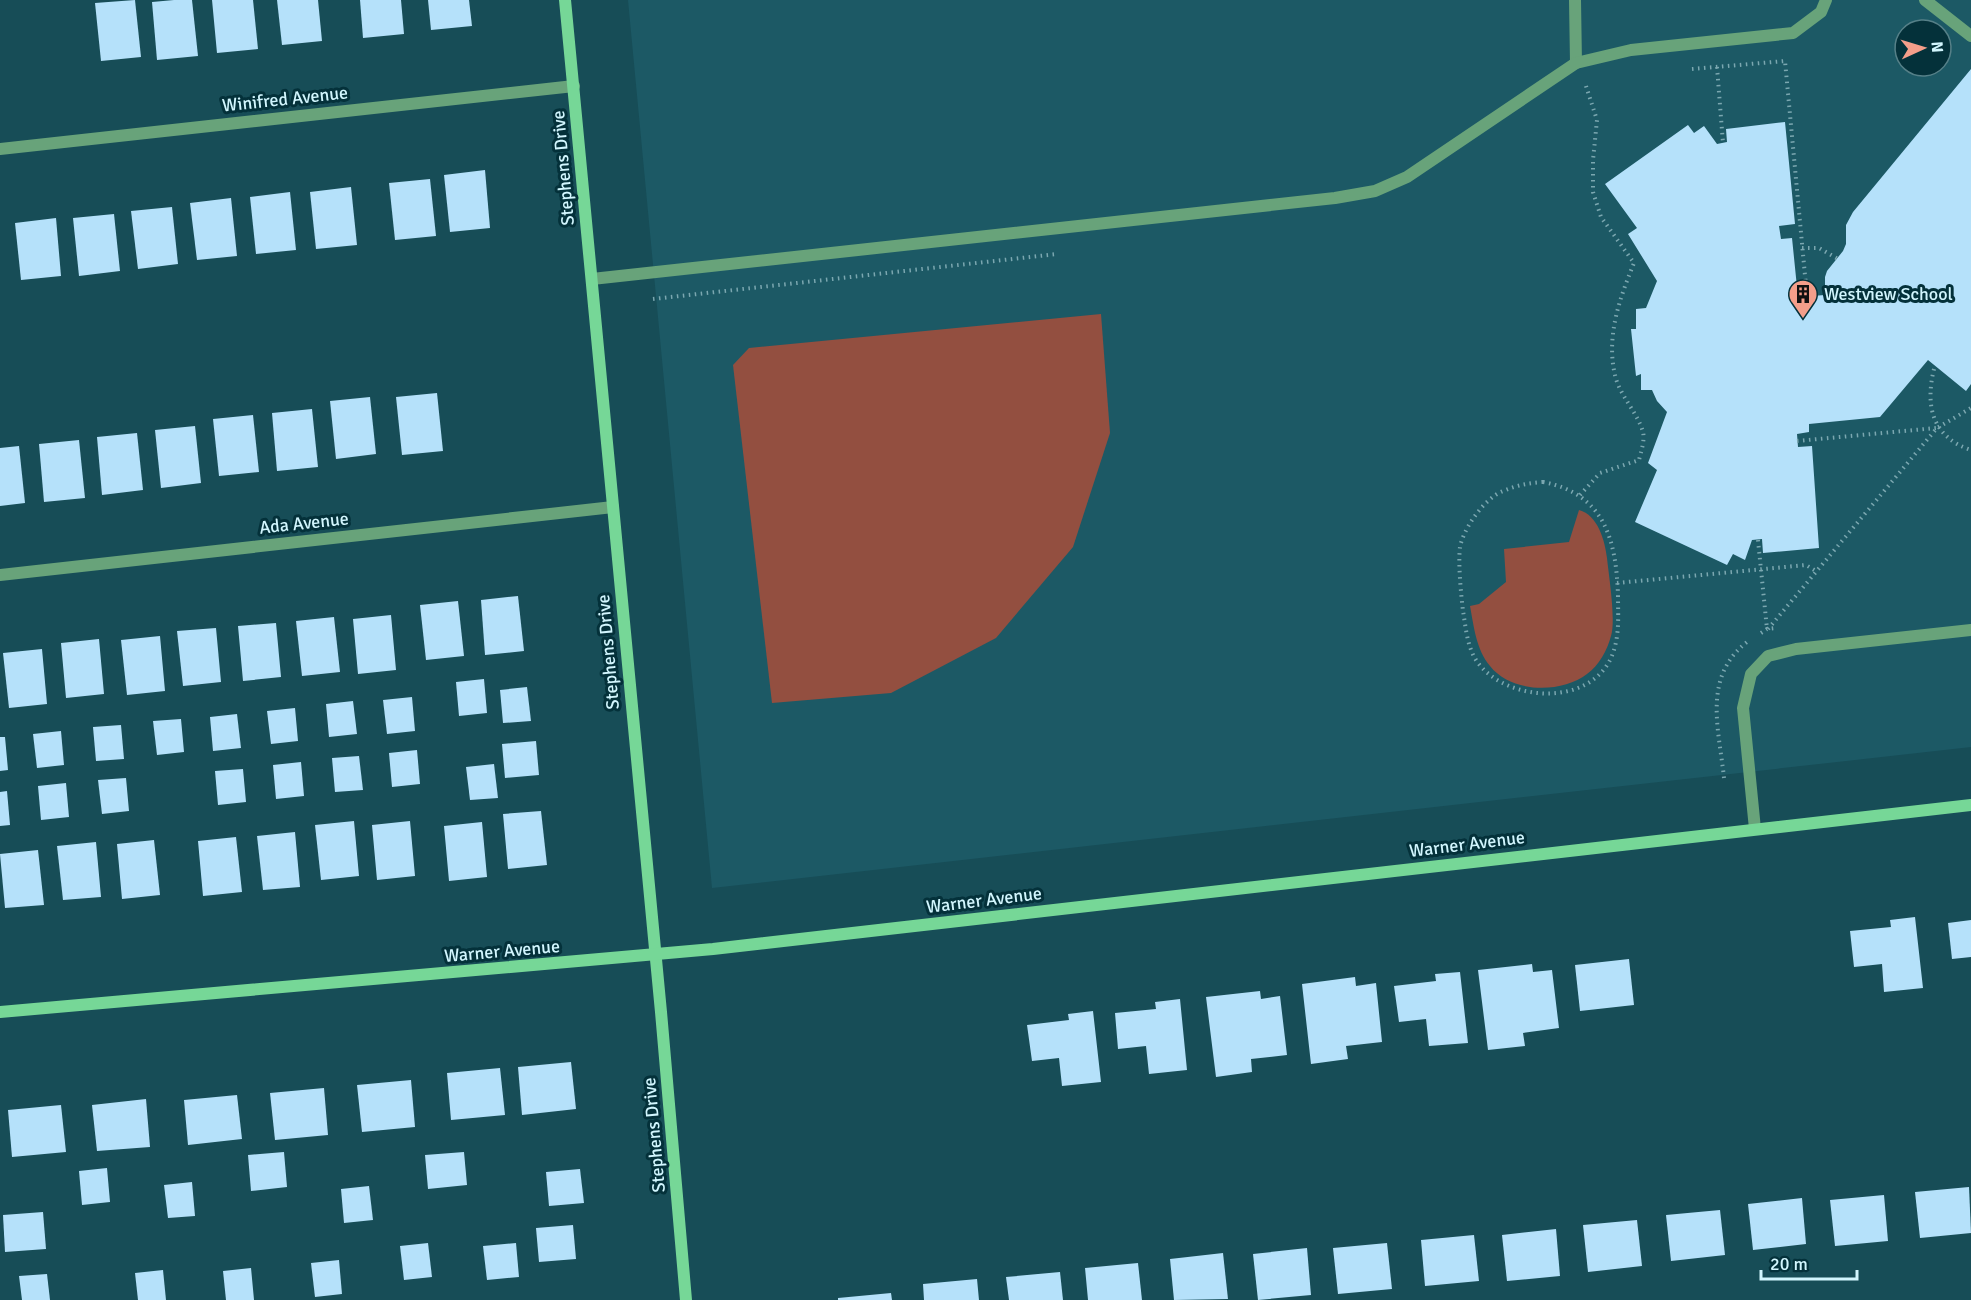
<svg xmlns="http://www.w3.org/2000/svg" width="1971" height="1300" font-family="Signika,sans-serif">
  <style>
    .built { fill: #1c5965; fill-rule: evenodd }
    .green { fill: #934f40 }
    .building { fill: #b5e1fa }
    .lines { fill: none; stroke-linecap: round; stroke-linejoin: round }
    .path { stroke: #7ba7b0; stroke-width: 4; stroke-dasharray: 1.5 4.5; stroke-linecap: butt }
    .lane { stroke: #68a37a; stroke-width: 12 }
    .street { stroke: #68a37a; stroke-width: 12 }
    .secondary { stroke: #76d797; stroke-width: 12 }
    .labels { text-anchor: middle; stroke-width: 6; stroke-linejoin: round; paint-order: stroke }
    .street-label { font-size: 18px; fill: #d2f6fe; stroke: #04313a }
    .poi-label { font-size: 18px; fill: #d2f6fe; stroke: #04313a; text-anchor: start }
  </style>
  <rect width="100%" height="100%" fill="#174d57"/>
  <path class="built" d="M628,0H1971V747L712,888ZM1905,30H1941V66H1905Z"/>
  <g class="green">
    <path d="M1101,314L1110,433L1073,547L996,638L891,693L772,703L733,365L749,348Z"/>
    <path d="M1579,510C1598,515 1605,541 1607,558C1609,577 1616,620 1611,636C1607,651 1599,665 1587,674C1561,694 1511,693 1490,666C1476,649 1474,627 1470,606L1479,604L1506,582L1504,549L1569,542Z"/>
  </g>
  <g class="building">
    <path d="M135,0L141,57L101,61L95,3Z"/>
    <path d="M174,0H192L198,56L157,60L152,2Z"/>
    <path d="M212,0H253L258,49L217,53Z"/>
    <path d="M277,0H318L322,41L282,45Z"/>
    <path d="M360,0H401L404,34L363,38Z"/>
    <path d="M428,0H469L472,26L431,30Z"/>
    <path d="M1971,69V384L1966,391L1928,360L1880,417L1809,424V432L1797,434L1798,447L1812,446L1819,548L1763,553L1762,539L1752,540L1745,560L1733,554L1727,565L1635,522L1657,470L1648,463L1667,412L1657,401L1652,390H1641V374L1636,376L1631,329H1636V309L1646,308L1657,281L1628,234L1637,228L1605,184L1688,125L1694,133L1704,126L1717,144L1727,142L1726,129L1785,122L1795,224L1779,226L1781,239L1792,238L1798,297L1825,295V277L1827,271L1843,251L1846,244V225L1853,212Z"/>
    <path d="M485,170L490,228L450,232L444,175Z"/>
    <path d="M430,179L436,236L395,240L389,183Z"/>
    <path d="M351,187L357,245L316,249L310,192Z"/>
    <path d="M290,192L296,250L256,254L250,197Z"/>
    <path d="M231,198L237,256L197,260L190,203Z"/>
    <path d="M172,207L178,264L138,269L131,211Z"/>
    <path d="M114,214L120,271L79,276L73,218Z"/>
    <path d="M56,218L61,276L21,280L15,223Z"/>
    <path d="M437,393L443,451L402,455L396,397Z"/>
    <path d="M370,397L376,454L336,459L330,401Z"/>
    <path d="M312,409L318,467L277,471L272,413Z"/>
    <path d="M253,415L259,472L219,476L213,419Z"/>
    <path d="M195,426L201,483L161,488L155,430Z"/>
    <path d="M137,433L143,490L102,495L97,437Z"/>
    <path d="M79,440L85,498L44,502L39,444Z"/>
    <path d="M19,446L25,503L0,506V448Z"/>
    <path d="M518,596L524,651L485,655L481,600Z"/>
    <path d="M458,601L464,656L426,660L420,605Z"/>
    <path d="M391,615L396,670L358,674L353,619Z"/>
    <path d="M334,617L340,672L302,676L296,621Z"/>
    <path d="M276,623L281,677L243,681L238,626Z"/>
    <path d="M216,628L221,682L183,686L177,631Z"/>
    <path d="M160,636L165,691L127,695L121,640Z"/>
    <path d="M99,639L104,694L66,698L61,643Z"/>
    <path d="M42,649L47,704L9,708L3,653Z"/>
    <path d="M484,679L487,713L459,716L456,682Z"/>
    <path d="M527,687L531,721L503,723L500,690Z"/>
    <path d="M412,697L415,731L387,734L383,700Z"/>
    <path d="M353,701L357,734L329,737L326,704Z"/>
    <path d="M295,708L298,741L271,744L267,711Z"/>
    <path d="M237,714L241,748L213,751L210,717Z"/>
    <path d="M181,719L184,752L157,755L153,721Z"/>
    <path d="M121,725L124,759L96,761L93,727Z"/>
    <path d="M61,731L64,765L37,768L33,734Z"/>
    <path d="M0,737H5L8,770L0,771Z"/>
    <path d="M536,741L539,775L505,778L502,744Z"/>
    <path d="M417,750L420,784L392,787L389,753Z"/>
    <path d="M359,756L363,790L335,792L332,758Z"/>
    <path d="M301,762L304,796L276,799L273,765Z"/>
    <path d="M494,764L498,798L470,800L466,767Z"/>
    <path d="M243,769L246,802L218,805L215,771Z"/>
    <path d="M126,778L129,811L102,814L98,780Z"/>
    <path d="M66,783L69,817L41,820L38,786Z"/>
    <path d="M7,791L10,825L0,826V792Z"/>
    <path d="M541,811L547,865L508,869L503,814Z"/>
    <path d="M354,821L359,876L321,880L315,825Z"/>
    <path d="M410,821L415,876L377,880L372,825Z"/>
    <path d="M482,822L487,877L449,881L444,826Z"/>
    <path d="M295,832L300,887L263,890L257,836Z"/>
    <path d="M236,837L242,892L203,896L198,841Z"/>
    <path d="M154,840L160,895L122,899L117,844Z"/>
    <path d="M96,842L101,897L63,900L57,846Z"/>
    <path d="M38,850L44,905L5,908L0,854Z"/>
    <path d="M1915,917L1923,988L1884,992L1882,964L1854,967L1850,931L1891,927L1890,920Z"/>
    <path d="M1971,920V957L1952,959L1948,923Z"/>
    <path d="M1629,959L1634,1005L1580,1011L1575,965Z"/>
    <path d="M1532,964L1533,972L1552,970L1559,1028L1523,1033L1525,1046L1488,1050L1478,970Z"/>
    <path d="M1460,972L1468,1043L1429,1046L1426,1019L1399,1022L1394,986L1436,981L1435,974Z"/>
    <path d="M1355,977L1356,986L1376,983L1382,1042L1346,1046L1348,1059L1311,1064L1302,984Z"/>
    <path d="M1260,991L1261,999L1280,996L1287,1055L1251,1059L1252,1072L1216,1077L1206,997Z"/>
    <path d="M1180,999L1187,1070L1149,1074L1146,1046L1118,1049L1115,1013L1156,1009L1155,1002Z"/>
    <path d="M1093,1011L1101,1082L1062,1086L1059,1058L1032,1061L1027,1025L1069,1020L1068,1014Z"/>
    <path d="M571,1062L576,1109L522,1115L518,1067Z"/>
    <path d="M500,1068L505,1115L451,1120L447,1073Z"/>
    <path d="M411,1080L415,1127L362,1132L357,1085Z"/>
    <path d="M324,1088L328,1135L275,1140L270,1093Z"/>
    <path d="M237,1095L242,1139L188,1145L184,1100Z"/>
    <path d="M146,1099L150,1147L97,1151L92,1105Z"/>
    <path d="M61,1105L66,1152L12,1157L8,1110Z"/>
    <path d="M284,1152L287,1187L251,1191L248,1155Z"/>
    <path d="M464,1152L467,1185L428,1189L425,1155Z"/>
    <path d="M107,1168L110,1202L82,1205L79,1171Z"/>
    <path d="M580,1169L584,1203L549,1206L546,1172Z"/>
    <path d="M192,1182L195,1216L168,1218L164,1185Z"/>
    <path d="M369,1186L373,1220L344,1223L341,1189Z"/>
    <path d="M1969,1187L1971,1233L1920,1238L1915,1192Z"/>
    <path d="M1884,1195L1888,1241L1835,1246L1830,1200Z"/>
    <path d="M1802,1198L1806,1244L1753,1250L1748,1204Z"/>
    <path d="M1720,1210L1725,1255L1671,1261L1666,1215Z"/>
    <path d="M43,1212L46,1249L5,1252L3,1215Z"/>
    <path d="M1637,1220L1642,1266L1588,1272L1583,1225Z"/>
    <path d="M573,1225L576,1259L539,1262L536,1228Z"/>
    <path d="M1556,1229L1560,1276L1507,1281L1502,1235Z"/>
    <path d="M1474,1235L1479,1281L1425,1286L1421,1240Z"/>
    <path d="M428,1243L432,1277L404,1280L400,1246Z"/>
    <path d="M516,1243L519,1277L487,1280L483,1246Z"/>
    <path d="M1387,1243L1392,1289L1338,1294L1333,1248Z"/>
    <path d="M1307,1248L1311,1295L1258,1300L1253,1254Z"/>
    <path d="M1223,1253L1228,1299L1174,1300L1170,1259Z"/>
    <path d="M339,1260L342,1294L315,1297L311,1263Z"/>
    <path d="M1138,1263L1142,1300H1088L1085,1268Z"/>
    <path d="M251,1268L254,1300H226L223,1271Z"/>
    <path d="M163,1270L166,1300H138L135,1273Z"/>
    <path d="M1060,1272L1063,1300H1009L1006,1277Z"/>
    <path d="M47,1274L50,1300H22L19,1276Z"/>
    <path d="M977,1279L979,1300H924L923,1284Z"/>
    <path d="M891,1293L892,1300H838V1298Z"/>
  </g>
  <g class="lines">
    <g class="path">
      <path d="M1717,67L1723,143"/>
      <path d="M1692,69L1785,61L1807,297"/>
      <path d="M1802,248H1819L1838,259"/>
      <path d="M653,299L1057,254"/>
      <path d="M1934,369C1925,406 1932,437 1971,450"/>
      <path d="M1797,441L1936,428"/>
      <path d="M1543,482C1605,494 1616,540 1618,595C1618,618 1620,637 1611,658C1588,707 1508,702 1478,663C1467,648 1466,628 1463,611C1461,594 1458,563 1460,547C1464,527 1485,498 1503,491C1517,485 1529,483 1543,482Z"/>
      <path d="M1580,495L1600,473L1639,460C1641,452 1645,440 1643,432C1638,414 1622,398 1616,379C1605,339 1619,300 1634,263L1601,217L1593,192V160L1597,120L1586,86"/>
      <path d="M1758,540L1767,629"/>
      <path d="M1617,583L1806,565L1816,571"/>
      <path d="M1768,629L1937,428L1971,408"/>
      <path d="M1761,633L1767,629L1776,628"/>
      <path d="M1724,778C1719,729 1702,677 1747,642"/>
    </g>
    <g class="lane">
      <path d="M1575,0L1576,63"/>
      <path d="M1925,0L1971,36"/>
      <path d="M592,279L1335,198L1375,191L1407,177L1576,63L1631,50L1793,33L1821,12L1826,0"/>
      <path d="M1755,829L1743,708L1751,674L1768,656L1796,649L1971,630"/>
    </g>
    <g class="street">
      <path d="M0,149L574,86"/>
      <path d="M0,575L613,507"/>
    </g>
    <g class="secondary">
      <path d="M565,0L661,1012L686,1300"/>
      <path d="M0,1012L713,949L1971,805"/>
    </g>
  </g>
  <defs>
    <g id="building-pin" transform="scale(1.5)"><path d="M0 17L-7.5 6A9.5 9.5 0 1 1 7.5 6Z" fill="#f49e8a" stroke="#04313a"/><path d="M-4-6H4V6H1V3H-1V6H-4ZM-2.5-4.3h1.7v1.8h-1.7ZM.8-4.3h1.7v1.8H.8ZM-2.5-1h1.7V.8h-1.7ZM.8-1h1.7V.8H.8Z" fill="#111"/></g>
  </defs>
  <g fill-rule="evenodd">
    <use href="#building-pin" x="1803" y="294"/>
  </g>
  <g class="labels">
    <g class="street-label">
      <text transform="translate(285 99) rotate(-6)" y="6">Winifred Avenue</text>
      <text transform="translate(563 168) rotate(-95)" y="6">Stephens Drive</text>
      <text transform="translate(304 523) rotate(-6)" y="6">Ada Avenue</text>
      <text transform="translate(608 652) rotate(-95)" y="6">Stephens Drive</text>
      <text transform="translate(1467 844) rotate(-7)" y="6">Warner Avenue</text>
      <text transform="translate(984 900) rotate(-7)" y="6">Warner Avenue</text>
      <text transform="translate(502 951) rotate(-5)" y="6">Warner Avenue</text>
      <text transform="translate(654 1135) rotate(-95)" y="6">Stephens Drive</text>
    </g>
    <g class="poi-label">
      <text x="1824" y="300">Westview School</text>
    </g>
  </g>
  <g transform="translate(1923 48) rotate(86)"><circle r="28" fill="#04313a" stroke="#568088" stroke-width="1.5"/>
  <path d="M0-4.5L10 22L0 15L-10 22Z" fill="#f49e8a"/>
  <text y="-9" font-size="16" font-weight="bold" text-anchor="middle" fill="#d2f6fe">N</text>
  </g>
  <path d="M1761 1270v9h96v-9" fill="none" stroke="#d2f6fe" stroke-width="3"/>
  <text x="1770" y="1270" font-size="18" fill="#d2f6fe" stroke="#04313a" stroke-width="4.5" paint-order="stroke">20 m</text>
</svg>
